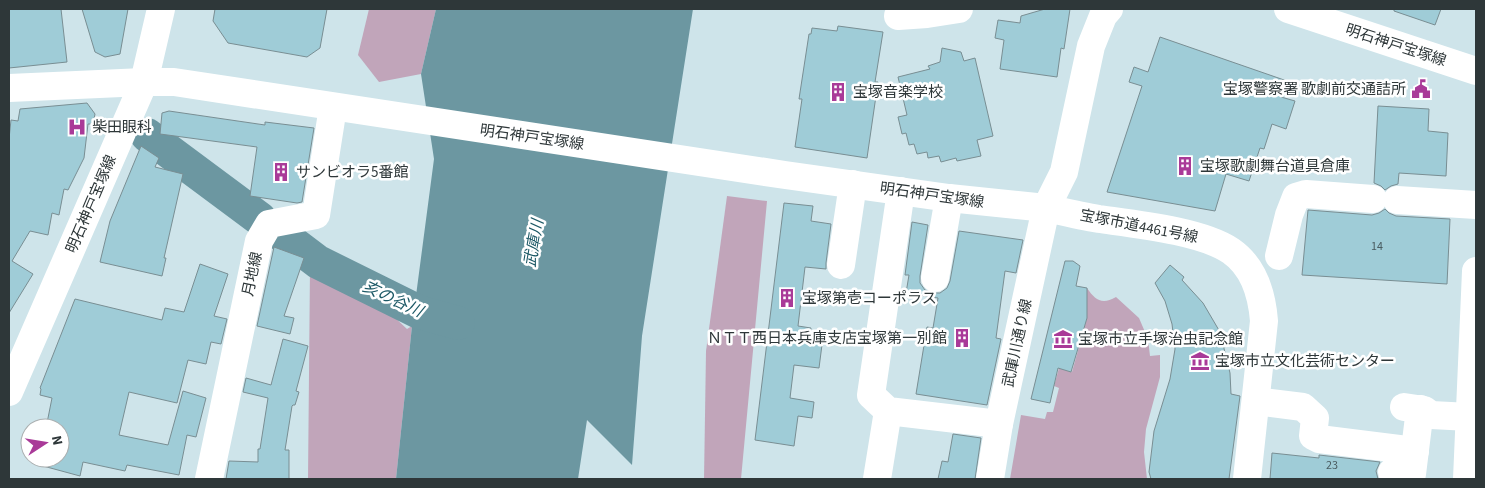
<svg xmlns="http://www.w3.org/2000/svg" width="1485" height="488" font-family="'Source Sans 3','Noto Sans JP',sans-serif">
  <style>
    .green { fill: #c1a5ba }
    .water { fill: #6c97a1 }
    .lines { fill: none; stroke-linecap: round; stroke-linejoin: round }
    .river { stroke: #6c97a1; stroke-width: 34 }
    .building { fill: #9fccd7; stroke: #798e93 }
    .minor { stroke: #fff; stroke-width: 28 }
    .major { stroke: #fff; stroke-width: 28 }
    .highway { stroke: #fff; stroke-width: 28 }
    .labels { text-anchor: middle; stroke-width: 5; stroke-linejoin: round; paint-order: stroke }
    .number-label { font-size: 12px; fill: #4a5c60 }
    .street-label { font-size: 15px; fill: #2e3739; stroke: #fff }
    .poi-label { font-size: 15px; fill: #2e3739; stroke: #fff; text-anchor: start }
    .water-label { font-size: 16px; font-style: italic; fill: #1d5966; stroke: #fff }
  </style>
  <rect width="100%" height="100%" fill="#cee4ea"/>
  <g class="green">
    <path d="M369,9H436L421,74L379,82L358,55Z"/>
    <path d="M727,196L767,201L741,479H704L706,351Z"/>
    <path d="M310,268L357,295L374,298L407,329L412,326L396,479H308Z"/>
    <path d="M1087,288C1095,300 1102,305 1116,297L1139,318L1148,339L1150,356L1160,355V377L1146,429L1144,452L1147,479H1010L1021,415L1045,419L1047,412H1053L1059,388L1054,386L1059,368L1072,372L1087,318Z"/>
  </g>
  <path class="water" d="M436,9H693L642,336L632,465L587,420L578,479H396L412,326L434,159L421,74Z"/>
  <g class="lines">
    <g class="river">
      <path d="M147,135L260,219"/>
      <path d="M281,234L318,262L419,312L458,323"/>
    </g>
  </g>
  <g class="building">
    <path d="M9,9H61L67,62L9,68Z"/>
    <path d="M82,9H128L120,54L105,57L95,52Z"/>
    <path d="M215,9H327L320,48L307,57L228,43L213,21Z"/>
    <path d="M1045,9H1070L1064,49L1061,48L1057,77L1000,69L1004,40L995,38L998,20L1020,23L1021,16Z"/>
    <path d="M1394,9H1441L1435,25L1394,11Z"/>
    <path d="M838,26L883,32L875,82H878L867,158L795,147L802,99H799L809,34H811L812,28L837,31Z"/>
    <path d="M1160,37L1287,81L1281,97L1295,101L1286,129L1272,124L1264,149L1260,148L1249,181L1226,174L1215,211L1107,192L1142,86L1129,82L1134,67L1148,72Z"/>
    <path d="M942,48L961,52L964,61L975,58L993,136L977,140L981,156L957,161L956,158L941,162L939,156L928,158L927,152L917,154L914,144L909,145L906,133L902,134L898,117L907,115L898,77L930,69L928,66L940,62Z"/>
    <path d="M87,103L95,114L93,124H88L84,158L68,190L64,189L59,215L52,213L48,235L30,231L12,261L33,274L9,313V139L11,120L18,121L20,109Z"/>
    <path d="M1378,106L1429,109L1428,131L1448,133L1446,176L1399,173L1398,184L1391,186L1385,190L1381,186L1374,183Z"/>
    <path d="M169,111L265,125V122L314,128L302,202L297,203L250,196L257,147L160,134L162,113Z"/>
    <path d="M141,146L159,158L155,167L183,174L164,258H166L162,276L100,262L110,221Z"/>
    <path d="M784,203L813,206L811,221L831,224L826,263V269L805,267L798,326L811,328L810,335L823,337L819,368L794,365L790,398L814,402L812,418L798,416L794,446L755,440Z"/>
    <path d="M1385,209L1389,213L1396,216L1450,219L1447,284L1302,275L1308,210L1372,215L1379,213Z"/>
    <path d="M912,222L928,225L920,276V283L925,290L933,293H940L947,288L950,281L959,231L1023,240L1016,273L1005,271L996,338L1001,339L987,405L916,394L927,327L933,328L938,298L906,293L909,275H905Z"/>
    <path d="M274,247L304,258L284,316L294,318L290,334L257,326Z"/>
    <path d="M1065,261H1073L1080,266L1076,286L1087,288V318L1071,372L1058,368L1050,403L1031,399Z"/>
    <path d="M200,264L228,274L214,316L227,319L221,344L211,342L206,364L188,360L177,403L129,392L119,435L168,445L183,391L206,398L196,437L187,435L179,475L127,465L125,471L83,462L80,476L32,463V458H60V428H46L52,398L40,395L41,389L40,388L75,299L162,320L165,308L184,312Z"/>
    <path d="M1170,265L1184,277L1182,280L1203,303L1220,332L1230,373L1231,394L1240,396L1229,479H1151L1149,472L1154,431L1170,379L1175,349L1172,324L1165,301L1155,283Z"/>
    <path d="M283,339L308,346L296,391L299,392L295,405H293L292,406L285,450H289V479H226L229,461L258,462V449H260L268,398L243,392L246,378L271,385Z"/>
    <path d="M953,434L981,438L975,479H938L942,461L948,462Z"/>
    <path d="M1272,453L1319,458V455L1380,462L1376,471L1378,479H1270Z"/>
  </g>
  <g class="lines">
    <g class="minor">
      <path d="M898,16L927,14L959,9"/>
      <path d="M9,88L144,82"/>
      <path d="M901,191L871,395L888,411L999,424"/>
      <path d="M1397,200L1476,205"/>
      <path d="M1279,256L1289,215L1296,197L1306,194L1373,199"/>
      <path d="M841,265L853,184"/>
      <path d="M935,278L949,198"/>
      <path d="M1256,401L1303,407L1315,418L1313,436L1319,439L1415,451"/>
      <path d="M1404,407L1424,410L1431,415L1470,417"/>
      <path d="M1392,472L1412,474L1420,409"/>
      <path d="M209,479L259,241L269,224L316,215L333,107"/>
      <path d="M877,479L888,411"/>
      <path d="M990,479L999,424L1046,208C1064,212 1081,216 1099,219C1134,224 1202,231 1231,251C1254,267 1262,295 1264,321L1247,479"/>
    </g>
    <g class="major">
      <path d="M1288,9L1476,71"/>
      <path d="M144,82H174L785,175L949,198L1046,208L1064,172L1091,46L1103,16L1109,9"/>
      <path d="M9,392L144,82L161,9"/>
    </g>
    <path class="highway" d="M1467,479L1476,271"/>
  </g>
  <defs>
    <g id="civic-bare" transform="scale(1.5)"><path d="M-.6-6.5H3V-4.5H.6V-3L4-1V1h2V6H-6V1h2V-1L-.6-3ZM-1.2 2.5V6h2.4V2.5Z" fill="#a93a98" stroke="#fff" stroke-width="2.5" paint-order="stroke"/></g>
    <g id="building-bare" transform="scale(1.5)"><path d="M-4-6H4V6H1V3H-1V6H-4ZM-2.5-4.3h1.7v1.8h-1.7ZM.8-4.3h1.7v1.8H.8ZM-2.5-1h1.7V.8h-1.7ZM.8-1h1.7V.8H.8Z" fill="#a93a98" stroke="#fff" stroke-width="2.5" paint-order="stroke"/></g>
    <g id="hospital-bare" transform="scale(1.5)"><path d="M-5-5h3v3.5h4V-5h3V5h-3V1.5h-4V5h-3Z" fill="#a93a98" stroke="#fff" stroke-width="2.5" paint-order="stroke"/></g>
    <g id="museum-bare" transform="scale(1.5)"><path d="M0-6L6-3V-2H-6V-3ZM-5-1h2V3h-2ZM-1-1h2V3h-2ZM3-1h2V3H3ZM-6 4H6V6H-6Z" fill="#a93a98" stroke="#fff" stroke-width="2.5" paint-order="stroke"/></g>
  </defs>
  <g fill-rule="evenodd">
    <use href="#civic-bare" x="1421" y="89"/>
    <use href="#building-bare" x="838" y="92"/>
    <use href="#hospital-bare" x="77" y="127"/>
    <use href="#building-bare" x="1185" y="166"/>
    <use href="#building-bare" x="281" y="172"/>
    <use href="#building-bare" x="787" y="298"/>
    <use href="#building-bare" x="962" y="338"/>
    <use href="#museum-bare" x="1063" y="339"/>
    <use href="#museum-bare" x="1200" y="361"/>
  </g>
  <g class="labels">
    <g class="number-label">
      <text x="1377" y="250">14</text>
      <text x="1332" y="469">23</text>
    </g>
    <g class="street-label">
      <text transform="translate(1396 45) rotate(18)" y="5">明石神戸宝塚線</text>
      <text transform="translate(532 137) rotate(8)" y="5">明石神戸宝塚線</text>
      <text transform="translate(932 195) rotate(8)" y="5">明石神戸宝塚線</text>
      <text transform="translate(91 204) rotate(-67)" y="5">明石神戸宝塚線</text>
      <text transform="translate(1139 226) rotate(11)" y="5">宝塚市道4461号線</text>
      <text transform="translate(252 274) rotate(-78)" y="5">月地線</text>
      <text transform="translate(1017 343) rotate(-78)" y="5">武庫川通り線</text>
    </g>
    <g class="poi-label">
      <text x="1406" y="94" text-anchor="end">宝塚警察署 歌劇前交通詰所</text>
      <text x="853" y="97">宝塚音楽学校</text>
      <text x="92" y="132">柴田眼科</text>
      <text x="1200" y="171">宝塚歌劇舞台道具倉庫</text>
      <text x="296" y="177">サンビオラ5番館</text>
      <text x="802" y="303">宝塚第壱コーポラス</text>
      <text x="947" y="343" text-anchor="end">ＮＴＴ西日本兵庫支店宝塚第一別館</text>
      <text x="1078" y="344">宝塚市立手塚治虫記念館</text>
      <text x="1215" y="366">宝塚市立文化芸術センター</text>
    </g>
    <g class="water-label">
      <text transform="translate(533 243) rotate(-80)" y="6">武庫川</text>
      <text transform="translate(393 298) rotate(25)" y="6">亥の谷川</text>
    </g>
  </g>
  <rect width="1485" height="488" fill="none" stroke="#2e3739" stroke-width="20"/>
  <g transform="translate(45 443) rotate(78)"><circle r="24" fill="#ffffff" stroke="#abafb0"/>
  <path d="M0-4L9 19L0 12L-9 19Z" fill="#a93a98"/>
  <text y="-8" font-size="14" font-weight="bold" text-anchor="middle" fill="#2e3739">N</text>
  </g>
</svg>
